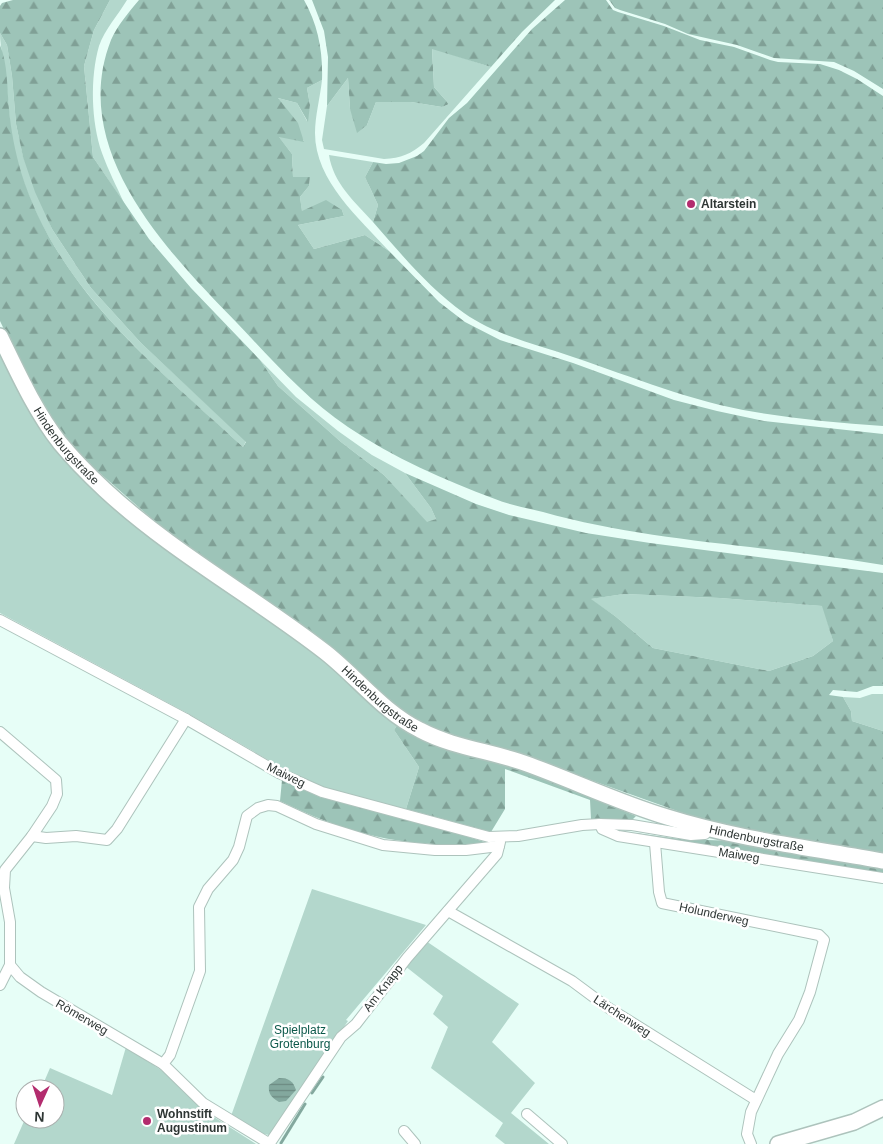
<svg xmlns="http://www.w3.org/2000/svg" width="883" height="1144" font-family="Helvetica,sans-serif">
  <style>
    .green { fill: #b3d7cc }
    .forest { fill: url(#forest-firs); fill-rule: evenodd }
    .water { fill: url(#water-rules) }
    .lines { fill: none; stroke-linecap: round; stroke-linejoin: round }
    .stream { stroke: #83a89e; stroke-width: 3 }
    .street-casing { stroke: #adc3bc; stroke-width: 12 }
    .secondary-casing { stroke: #adc3bc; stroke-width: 18 }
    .street { stroke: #fff; stroke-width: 10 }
    .secondary { stroke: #fff; stroke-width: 15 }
    .poi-dot { fill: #b32c6e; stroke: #fff; stroke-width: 2 }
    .labels { text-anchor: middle; stroke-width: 5; stroke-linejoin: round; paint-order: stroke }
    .poi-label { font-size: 12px; font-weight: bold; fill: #2e3634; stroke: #fff; text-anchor: start }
    .street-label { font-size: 12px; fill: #2e3634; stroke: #fff }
    .park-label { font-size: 12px; fill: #0c584a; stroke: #fff }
  </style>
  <defs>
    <pattern id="forest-firs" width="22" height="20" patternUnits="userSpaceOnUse" patternTransform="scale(1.25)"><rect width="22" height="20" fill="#9dc4b8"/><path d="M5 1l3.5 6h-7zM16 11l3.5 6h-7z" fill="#80a096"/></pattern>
    <pattern id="water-rules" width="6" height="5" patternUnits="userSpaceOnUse" patternTransform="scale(1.25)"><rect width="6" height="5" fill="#83a89e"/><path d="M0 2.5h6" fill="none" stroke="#6c8a82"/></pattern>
  </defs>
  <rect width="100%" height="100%" fill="#e7fef7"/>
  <g class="green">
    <path d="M110,0H127C118,15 105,29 99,46C90,77 91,122 102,153C108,170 117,187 124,203L93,157L84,66L94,30Z"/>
    <path d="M0,33L7,45L12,76L16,124L23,156L52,229L91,288L141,343L246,441L243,447C149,361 42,276 13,145C9,124 9,102 6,81C5,65 0,49 0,33Z"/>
    <path d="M432,48L491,67L424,143C411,154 401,158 384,159L324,149L322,140L327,106L348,78L350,109L367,125L376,102H411L442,107L449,104L434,87Z"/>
    <path d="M322,80C320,98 315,116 315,133C315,181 360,219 389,251L365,235L314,249L298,225L344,216L342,210L302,212L300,197L309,186L310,178L293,177L292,154L278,136L304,141L278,98L297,103L307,121L310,105L307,88Z"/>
    <path d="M329,155L373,162L365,177L378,205L373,222C355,202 333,183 329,155Z"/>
    <path d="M0,351L31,413L166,548L319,656L398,724L394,730L419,767L406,809L323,788L284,769L189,714L0,613Z"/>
    <path d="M260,360L296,397L338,431L372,455L405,473L431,508L436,519L427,523L384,475L341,442L278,386Z"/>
    <path d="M624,594L720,598L823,606L833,641L813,656L769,671L653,648L615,616L590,599Z"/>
    <path d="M872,694H883V731L852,721L851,711L843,697L860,698Z"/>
    <path d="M312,889L426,925L346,1020L348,1021L273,1132L269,1135L264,1134L231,1116Z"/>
    <path d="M426,941L519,1004L492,1042L535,1083L511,1113L549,1144H505L495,1136L503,1123L431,1068L448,1027L433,1014L443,996L405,966Z"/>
    <path d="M126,1047L167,1074L203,1110L256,1144H14L25,1119H55V1089H41L50,1068L112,1095Z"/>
  </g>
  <g class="forest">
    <path d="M13,0H110L94,30L84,66L93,157L149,239L191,288L260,360L278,386L341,442L384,475L427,522L436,519L431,508L405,473L476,504L509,515L586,533L650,543L883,573V686H873L857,692L833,690L829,695L843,697L851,711L852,721L883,731V855L711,823L568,772L465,740L424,725L405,714L330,646L175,539L86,461L68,441L47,412L27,377L0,321V45C8,64 7,89 9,109C11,131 15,151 21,172C57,289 156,367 243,447L246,442L141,343L91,288L52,229L35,192L23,157L16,124L12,76L7,45L0,33V6L2,3ZM624,594L720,598L822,606L833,641L813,656L769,671L653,648L615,616L591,599Z"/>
    <path d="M139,0H304C318,25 323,51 322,80L307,88L310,105L308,122L297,103L278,98L298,123L304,142L279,137L292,154L293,177H310L309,186L300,197L302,211L326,200L342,210L344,216L298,225L314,249L365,235L389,251L439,302L465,322L500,340L573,363L674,400L717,411L764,421L883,434V565C770,545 654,543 543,512C527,508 510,505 495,499C444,480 394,458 348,427C306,399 272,360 237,323C167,251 68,150 111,40C117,26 129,12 139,0Z"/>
    <path d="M312,0H555L522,32L491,67L432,49L434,87L449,104L442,107L411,102H376L367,125L357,133L350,109L348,78L327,106L328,57L324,31Z"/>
    <path d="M565,0H606L613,10L618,12L664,26L700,40L734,47L770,60L778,62L820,64L839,70L857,79L883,96V426C840,423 797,419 755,412C692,402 633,377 573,357C536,344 497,336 464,313C430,289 401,254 373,222L378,205L365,177L373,162L386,164L399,163L417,156L424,151L449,118L467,103L532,29Z"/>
    <path d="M609,0H883V89L854,71L834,62L774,58L737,45L688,34L665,24L620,10L615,8Z"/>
    <path d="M398,724L416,735L459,753L514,768L539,776L636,816L633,819H591L590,800L505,769V809L491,832L406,809L419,767L394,730Z"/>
    <path d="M282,780L320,797L449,831L488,843C407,849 352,836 280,801Z"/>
    <path d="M635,833L680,839L735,841L883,867V875L635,836Z"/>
  </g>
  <path class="water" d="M279,1078C289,1078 293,1081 296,1090L286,1101L279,1102C271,1097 268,1094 269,1085Z"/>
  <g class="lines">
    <g class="stream">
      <path d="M312,1093L323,1077"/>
      <path d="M281,1143L305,1104"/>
    </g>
    <g class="street-casing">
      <g id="street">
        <path d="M0,620L186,719L279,773L322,792L489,837L518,836L582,825L600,824L632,825L691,835L705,834L710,828"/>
        <path d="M0,732L56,780L57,794L52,806L32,836L5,870L4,888L10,922V965L20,977L41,992L163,1064L203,1103L270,1144"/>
        <path d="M600,824L602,829L618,836L883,878"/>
        <path d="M32,836L46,838L76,836L107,840L117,829L186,719"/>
        <path d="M655,843L659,892L662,903L819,935L824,940L810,992L799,1020L778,1054L751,1112L747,1134L751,1144"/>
        <path d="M448,911L572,981L607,1007L756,1100"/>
        <path d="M0,985L10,965"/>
        <path d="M163,1064L170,1055L200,971L199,907L208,889L233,860L239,847L247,816L258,808L268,805L277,806L316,824L383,845L435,850H466L499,846"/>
        <path d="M527,1114L562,1144"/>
        <path d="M404,1131L415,1144"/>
        <path d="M270,1143L341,1037L356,1024L407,958L497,854L500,842"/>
      </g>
    </g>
    <g class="secondary-casing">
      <g id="secondary">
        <path id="s1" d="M0,336C18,373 35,411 60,443C74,460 89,475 105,490C172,552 253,596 325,652C357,677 383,712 420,730C454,748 492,751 527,764C574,781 620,803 667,817C737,839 811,848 883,861"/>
        <path d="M778,1144L854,1122L883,1108"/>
      </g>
    </g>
    <use href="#street" class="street"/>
    <use href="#secondary" class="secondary"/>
  </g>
  <g class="poi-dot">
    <circle cx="691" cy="204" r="5"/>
    <circle cx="147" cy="1121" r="5"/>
  </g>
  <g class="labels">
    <g class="poi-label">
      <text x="701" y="208">Altarstein</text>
      <text x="157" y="1118">Wohnstift<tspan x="157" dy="14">Augustinum</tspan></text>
    </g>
    <g class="street-label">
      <text dy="4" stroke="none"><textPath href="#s1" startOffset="129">Hindenburgstraße</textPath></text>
      <text dy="4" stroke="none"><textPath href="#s1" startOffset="534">Hindenburgstraße</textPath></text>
      <text transform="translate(286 775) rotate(26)" y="4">Maiweg</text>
      <text dy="4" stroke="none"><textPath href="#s1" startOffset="939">Hindenburgstraße</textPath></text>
      <text transform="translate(739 855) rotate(9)" y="4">Maiweg</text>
      <text transform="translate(714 914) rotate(12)" y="4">Holunderweg</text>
      <text transform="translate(383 988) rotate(-52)" y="4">Am Knapp</text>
      <text transform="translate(622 1016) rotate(33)" y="4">Lärchenweg</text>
      <text transform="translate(82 1017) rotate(30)" y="4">Römerweg</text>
    </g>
    <g class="park-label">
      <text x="300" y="1034">Spielplatz<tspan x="300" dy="14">Grotenburg</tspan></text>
    </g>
  </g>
  <g transform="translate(40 1104) rotate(183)"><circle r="24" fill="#ffffff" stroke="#abafae"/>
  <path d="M0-4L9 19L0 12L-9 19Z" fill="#b32c6e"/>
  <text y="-8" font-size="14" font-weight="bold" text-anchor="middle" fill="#2e3634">N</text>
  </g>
</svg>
